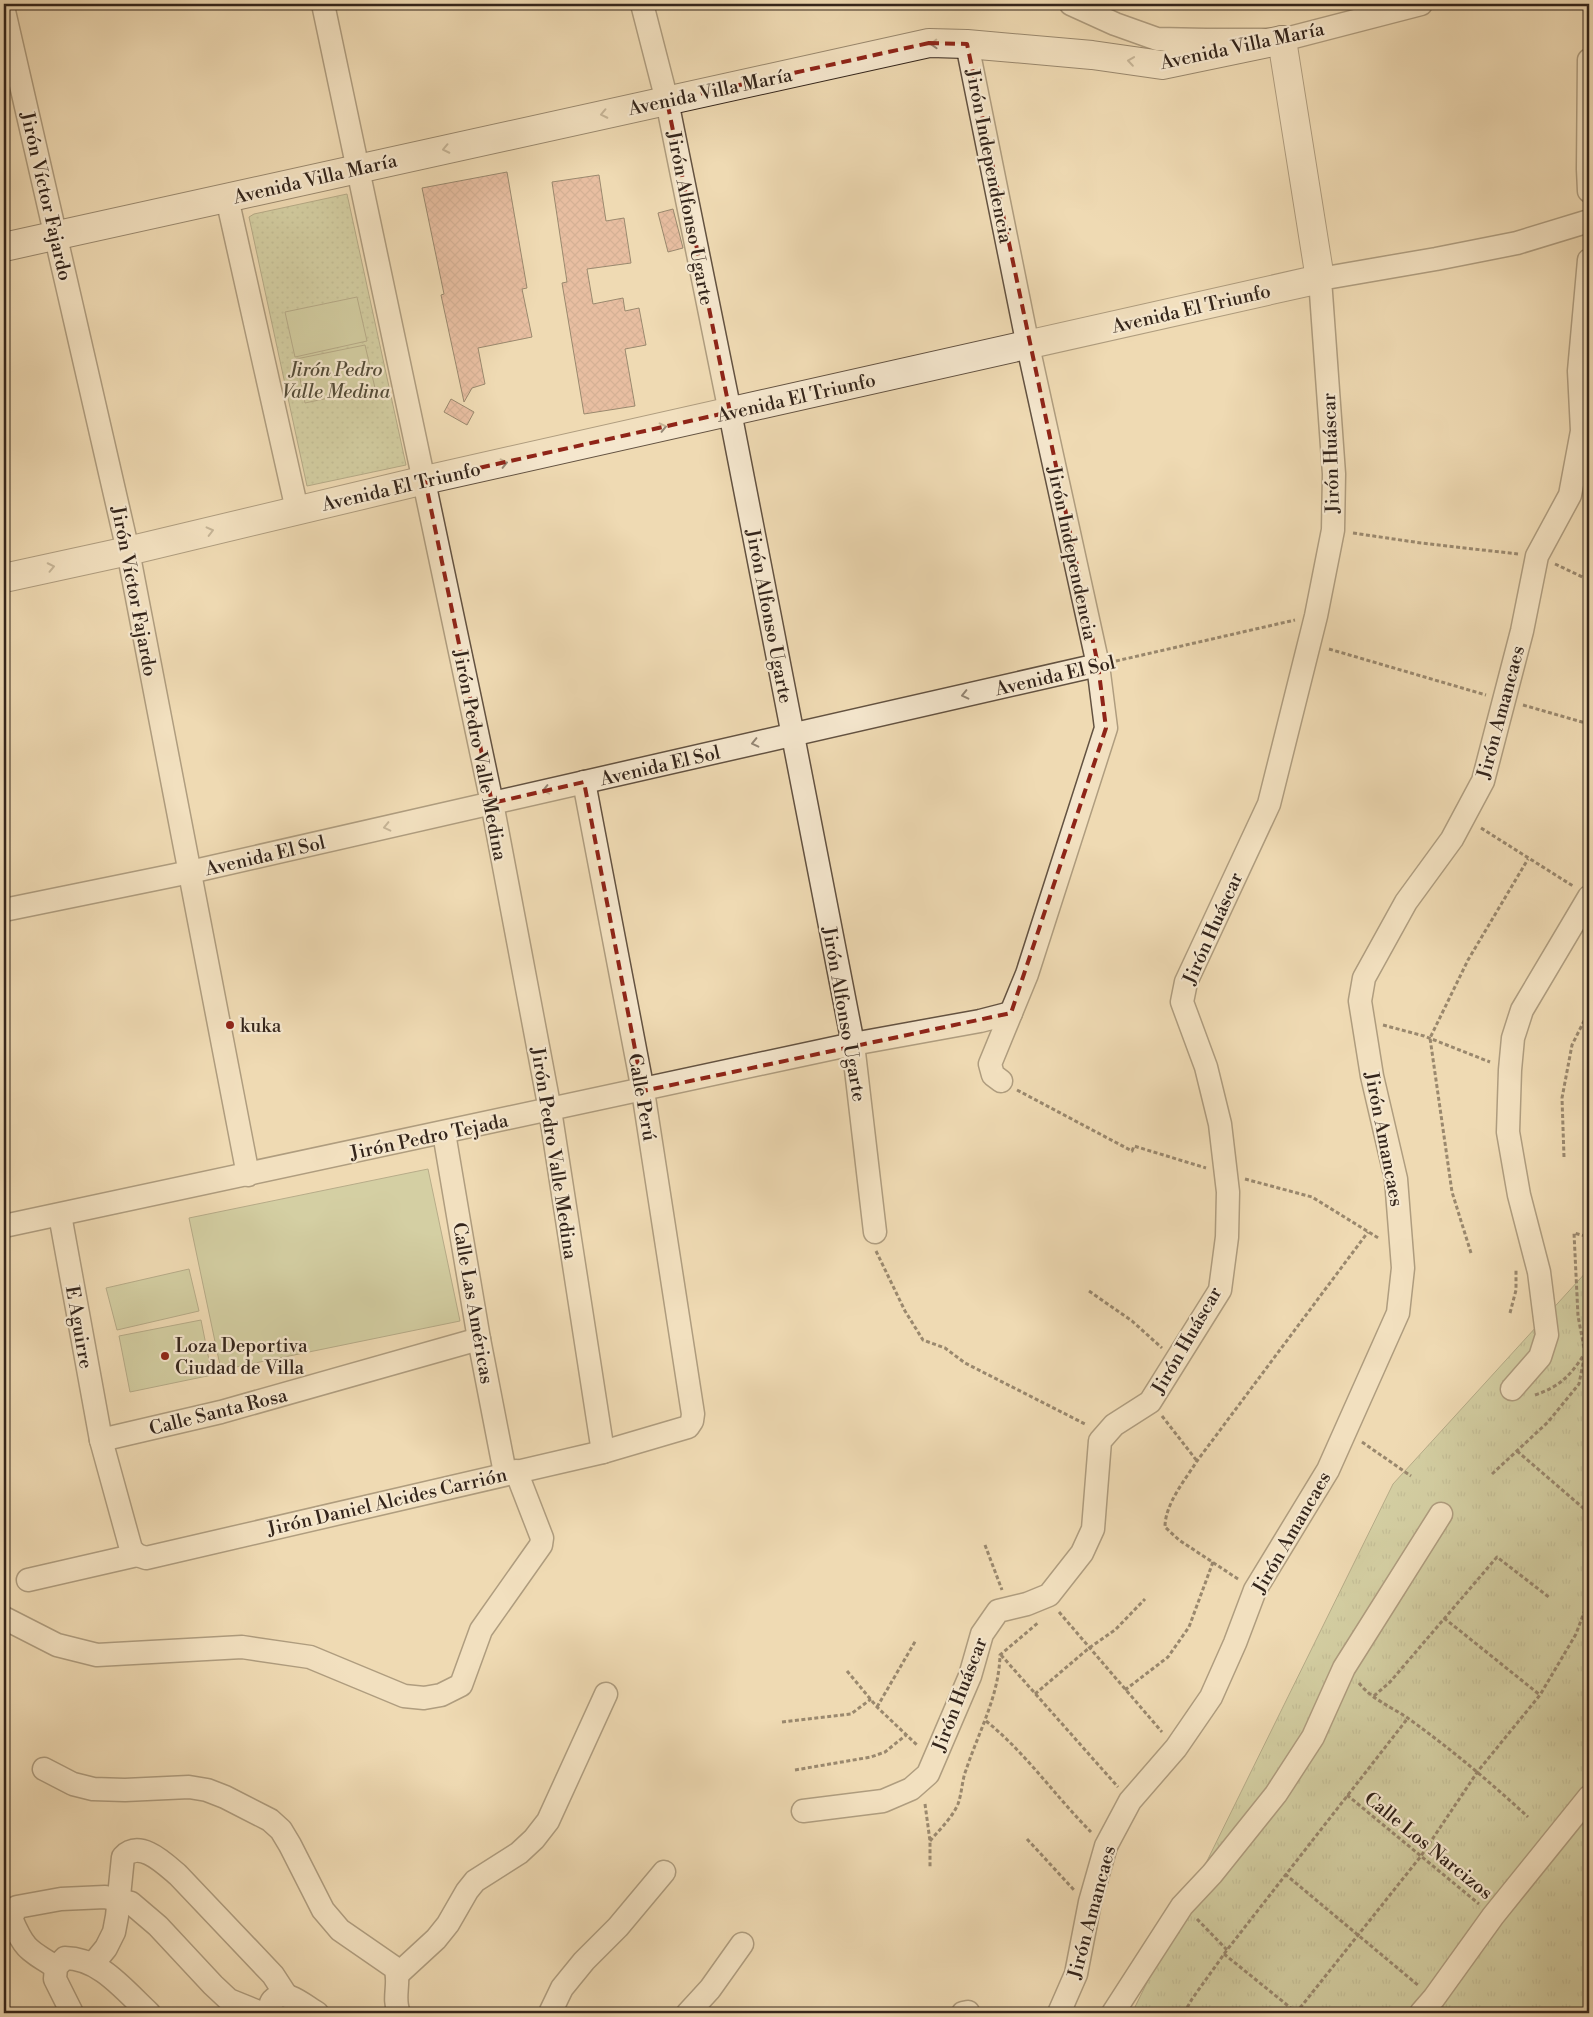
<svg xmlns="http://www.w3.org/2000/svg" width="1593" height="2017" font-family="'Libre Bodoni',serif">
  <style>
    .grass { fill: url(#grass-tufts); stroke: #747356 }
    .park { fill: url(#park-dots); stroke: #747356 }
    .pitch { fill: #b3c191; stroke: #747356 }
    .building { fill: url(#building-cross-hatch); stroke: #34251b }
    .lines { fill: none; stroke-linecap: round; stroke-linejoin: round }
    .minor-casing { stroke: #635241; stroke-width: 25 }
    .tertiary-casing { stroke: #635241; stroke-width: 30 }
    .secondary-casing { stroke: #34251b; stroke-width: 30 }
    .path { stroke: #34251b; stroke-width: 3; stroke-dasharray: 4 2.5; stroke-linecap: butt }
    .minor { stroke: #f5e7ce; stroke-width: 22 }
    .tertiary { stroke: #f5e7ce; stroke-width: 28 }
    .secondary { stroke: #f5e7ce; stroke-width: 28 }
    .oneway { stroke: #948674 }
    .marked { fill: none; stroke: #8f2418; stroke-width: 4; stroke-dasharray: 10 6; stroke-linejoin: round }
    .poi-dot { fill: #8f2418; stroke: #f5e7ce; stroke-width: 2 }
    .labels { text-anchor: middle; stroke-width: 4.5; stroke-linejoin: round; paint-order: stroke }
    .street-label { font-size: 19px; fill: #34251b; stroke: #f5e7ce }
    .park-label { font-size: 19px; font-style: italic; fill: #544c38; stroke: #f5e7ce }
    .poi-label { font-size: 19px; fill: #34251b; stroke: #f5e7ce; text-anchor: start }
  </style>
  <defs>
    <pattern id="grass-tufts" width="24" height="20" patternUnits="userSpaceOnUse" patternTransform="scale(1.25)"><rect width="24" height="20" fill="#b3c191"/><path d="M3 7l-1-3M5 7V3M7 7l1-3M15 17l-1-3M17 17v-4M19 17l1-3" fill="none" stroke="#929d76"/></pattern>
    <pattern id="park-dots" width="8" height="8" patternUnits="userSpaceOnUse" patternTransform="scale(1.25)"><rect width="8" height="8" fill="#b3c191"/><path d="M2 2h.1M6 6h.1" fill="none" stroke="#929d76" stroke-width="1.8" stroke-linecap="round"/></pattern>
    <pattern id="building-cross-hatch" width="8" height="8" patternUnits="userSpaceOnUse" patternTransform="scale(1.25)"><rect width="8" height="8" fill="#e19c8c"/><path d="M0 0l8 8M0 8l8-8" fill="none" stroke="#b77f72"/></pattern>
  </defs>
  <rect width="100%" height="100%" fill="#efdab3"/>
  <filter id="stains"><feTurbulence type="fractalNoise" baseFrequency=".004" numOctaves="4"/><feColorMatrix values="0 0 0 0 .2 0 0 0 0 .09 0 0 0 0 .02 0 0 0 .5 -.17"/></filter>
  <radialGradient id="worn" r=".72"><stop offset=".6" stop-color="#630" stop-opacity="0"/><stop offset="1" stop-color="#630" stop-opacity=".3"/></radialGradient>
  <path class="grass" d="M1589,1269V2013H1132L1393,1484Z"/>
  <path class="park" d="M347,194L406,465L307,486L249,217L254,214Z"/>
  <g class="pitch">
    <path d="M357,297L367,341L295,357L285,312Z"/>
    <path d="M365,345L375,388L305,403L296,359Z"/>
    <path d="M428,1169L460,1321L221,1370L189,1218Z"/>
    <path d="M189,1269L199,1311L117,1330L106,1288Z"/>
    <path d="M201,1320L212,1375L130,1392L119,1336Z"/>
  </g>
  <g class="building">
    <path d="M507,172L527,288L522,289L532,337L478,348L485,384L472,388L464,402L441,295L444,294L422,188Z"/>
    <path d="M599,175L606,221L624,218L631,263L587,269L593,304L623,298L625,311L639,308L646,345L625,349L635,406L584,414L562,283L567,282L552,182Z"/>
    <path d="M673,209L683,248L668,252L658,213Z"/>
    <path d="M451,399L474,412L467,425L444,412Z"/>
  </g>
  <g class="lines">
    <g class="minor-casing">
      <g id="minor">
        <path d="M323,4L492,803L550,1110L603,1452"/>
        <path d="M642,4L667,101L730,412L853,1044L875,1232"/>
        <path d="M1071,4L1115,24L1157,39L1206,40H1282L1421,4"/>
        <path d="M4,11L128,551L248,1175"/>
        <path d="M967,44L1028,346L1098,665L1106,728L1027,974L990,1064L993,1075L1001,1081"/>
        <path d="M1589,60L1588,169L1589,191"/>
        <path d="M227,198L297,510"/>
        <path d="M4,910L190,872L1098,665"/>
        <path d="M444,1133L479,1339L505,1473"/>
        <path d="M60,1215L101,1440L131,1549L137,1555L146,1558L603,1452L688,1427L692,1421L693,1414L643,1091L584,782"/>
        <path d="M4,1226L853,1044L980,1021L1011,1013"/>
        <path d="M1512,1389L1540,1357L1547,1335L1539,1272L1519,1195L1508,1132L1510,1070L1513,1038L1522,1010L1589,897"/>
        <path d="M101,1440L221,1412L479,1339"/>
        <path d="M28,1580L137,1555"/>
        <path d="M4,1618L57,1645L97,1655L242,1647L310,1657L404,1696L424,1698L441,1695L461,1685L481,1630L541,1545L542,1538L516,1471"/>
        <path d="M44,1769L73,1784L93,1789L125,1790L189,1787L207,1790L225,1797L270,1820L281,1830L290,1845L323,1910L340,1930L395,1968C401,1982 392,1998 399,2013"/>
        <path d="M803,1811L883,1801L911,1789L928,1774L970,1676L982,1634L998,1611L1027,1604L1049,1595L1082,1553L1093,1529L1100,1441L1114,1425L1150,1402L1220,1290L1227,1237L1228,1192L1220,1124L1206,1067L1182,1002L1186,982L1269,804L1316,616L1333,530L1334,474L1320,279L1436,259L1517,243L1589,221"/>
        <path d="M93,1964L106,1948L114,1932L117,1916L123,1857C140,1839 164,1863 178,1875L273,1975L286,1995"/>
        <path d="M56,1967C28,1950 24,1949 11,1918L17,1907L61,1899L105,1897L131,1903L158,1926L213,1985L229,2000L261,2013"/>
        <path d="M398,1974L436,1939L448,1924L467,1891L475,1881L519,1853L534,1839L548,1821L606,1694"/>
        <path d="M72,2013L55,1979L56,1967L65,1958C100,1958 125,1991 149,2013"/>
        <path d="M271,2013C269,2008 270,2002 274,1999C286,1988 306,2007 317,2013"/>
        <path d="M550,2013L562,1988L584,1961L618,1927L664,1872"/>
        <path d="M688,2013L710,1989L742,1944"/>
        <path d="M963,2013L968,2012"/>
        <path d="M1059,2013L1076,1974L1090,1902L1106,1846L1130,1801L1176,1748L1211,1697L1235,1643L1255,1590L1328,1470L1398,1313L1403,1268L1396,1179L1372,1076L1360,1001L1364,978L1406,902L1452,839L1483,781L1522,631L1537,556L1570,495L1582,431L1579,371L1589,260"/>
        <path d="M1113,2013L1182,1906L1212,1874L1276,1794L1313,1737L1344,1668L1441,1514"/>
        <path d="M1421,2013L1434,1998L1493,1916L1589,1797"/>
      </g>
    </g>
    <g class="tertiary-casing">
      <path id="tertiary" d="M4,578L128,551L425,480L1320,279L1282,40"/>
    </g>
    <g class="secondary-casing">
      <path id="secondary" d="M4,247L929,43L967,44L1092,55L1162,65L1282,40"/>
    </g>
    <g class="path">
      <path d="M1353,533L1421,543L1518,554"/>
      <path d="M1555,564L1589,580"/>
      <path d="M1329,649L1486,695"/>
      <path d="M1116,661L1295,620"/>
      <path d="M1523,705L1589,724"/>
      <path d="M1481,828L1573,886"/>
      <path d="M1383,1025L1424,1036L1490,1062"/>
      <path d="M1017,1090L1132,1151L1134,1146L1206,1168"/>
      <path d="M1564,1157L1562,1098L1572,1045L1589,1011"/>
      <path d="M1245,1179L1312,1197L1380,1239"/>
      <path d="M876,1251L905,1311L923,1340L945,1348L965,1363L1087,1425"/>
      <path d="M1471,1253L1452,1192L1430,1038L1468,960L1528,859"/>
      <path d="M1089,1291L1132,1321L1162,1348"/>
      <path d="M1510,1313L1516,1290V1270"/>
      <path d="M1535,1395C1559,1387 1570,1376 1583,1356"/>
      <path d="M1162,1416L1197,1461"/>
      <path d="M1362,1442L1411,1476"/>
      <path d="M1517,1451L1589,1513"/>
      <path d="M1492,1474L1548,1422L1579,1384L1585,1353L1578,1316L1574,1233L1589,1237"/>
      <path d="M985,1545L1002,1590"/>
      <path d="M1238,1579L1179,1540L1165,1527C1165,1504 1185,1480 1197,1461L1368,1232"/>
      <path d="M1059,1612L1162,1732"/>
      <path d="M1444,1618L1540,1695"/>
      <path d="M1001,1655L1118,1787"/>
      <path d="M847,1671L877,1707L918,1746"/>
      <path d="M1359,1683C1371,1699 1392,1707 1409,1719C1451,1749 1490,1782 1528,1817"/>
      <path d="M1125,1690L1168,1657L1189,1627L1213,1562"/>
      <path d="M1035,1694L1089,1648L1115,1630L1145,1599"/>
      <path d="M1374,1696L1390,1682L1497,1557L1550,1598"/>
      <path d="M877,1707L916,1640"/>
      <path d="M986,1721C1026,1753 1055,1796 1091,1832"/>
      <path d="M782,1722L851,1714L871,1699"/>
      <path d="M795,1770L871,1757L885,1752L906,1735"/>
      <path d="M1347,1795L1479,1904"/>
      <path d="M925,1804L930,1841V1868"/>
      <path d="M1027,1839L1074,1890"/>
      <path d="M930,1841C940,1829 952,1818 958,1804C962,1793 962,1780 966,1770C979,1731 999,1696 1000,1655L1039,1622"/>
      <path d="M1285,1874L1419,1986"/>
      <path d="M1197,1919L1227,1950"/>
      <path d="M1224,1954L1297,2013"/>
      <path d="M1184,2013L1192,1999L1227,1950L1408,1718"/>
      <path d="M1296,2013L1421,1856L1478,1771L1540,1695L1576,1634L1589,1599"/>
    </g>
    <use href="#minor" class="minor"/>
    <use href="#tertiary" class="tertiary"/>
    <use href="#secondary" class="secondary"/>
  </g>
  <defs><path id="oneway-chevron" d="M-2-3.5L2.5 0L-2 3.5" fill="none" stroke-width="1.6" stroke-linecap="round" stroke-linejoin="round" transform="scale(1.25)"/></defs>
  <g class="oneway">
    <use href="#oneway-chevron" transform="translate(934 44) rotate(178)"/>
    <use href="#oneway-chevron" transform="translate(1131 61) rotate(-172)"/>
    <use href="#oneway-chevron" transform="translate(604 114) rotate(168)"/>
    <use href="#oneway-chevron" transform="translate(446 149) rotate(168)"/>
    <use href="#oneway-chevron" transform="translate(663 427) rotate(-13)"/>
    <use href="#oneway-chevron" transform="translate(504 463) rotate(-13)"/>
    <use href="#oneway-chevron" transform="translate(210 531) rotate(-14)"/>
    <use href="#oneway-chevron" transform="translate(51 567) rotate(-12)"/>
    <use href="#oneway-chevron" transform="translate(965 695) rotate(167)"/>
    <use href="#oneway-chevron" transform="translate(755 743) rotate(167)"/>
    <use href="#oneway-chevron" transform="translate(546 790) rotate(167)"/>
    <use href="#oneway-chevron" transform="translate(387 827) rotate(167)"/>
  </g>
  <path d="M0 0H1593V2017H0ZM929,43L967,44L1098,665L1106,728L1011,1013L643,1091L584,782L492,803L425,480L730,412L667,101Z" fill="#efdab3" fill-opacity=".55" fill-rule="evenodd"/>
  <path class="marked" d="M929,43L967,44L1098,665L1106,728L1011,1013L643,1091L584,782L492,803L425,480L730,412L667,101Z"/>
  <g class="poi-dot">
    <circle cx="230" cy="1025" r="5"/>
    <circle cx="165" cy="1356" r="5"/>
  </g>
  <g class="labels">
    <g class="street-label">
      <text transform="translate(1242 45) rotate(-12)" y="7">Avenida Villa María</text>
      <text transform="translate(710 91) rotate(-12)" y="7">Avenida Villa María</text>
      <text transform="translate(990 156) rotate(79)" y="7">Jirón Independencia</text>
      <text transform="translate(315 178) rotate(-13)" y="7">Avenida Villa María</text>
      <text transform="translate(47 196) rotate(77)" y="7">Jirón Víctor Fajardo</text>
      <text transform="translate(691 218) rotate(79)" y="7">Jirón Alfonso Ugarte</text>
      <text transform="translate(1191 308) rotate(-13)" y="7">Avenida El Triunfo</text>
      <text transform="translate(796 397) rotate(-13)" y="7">Avenida El Triunfo</text>
      <text transform="translate(1330 453) rotate(-92)" y="7">Jirón Huáscar</text>
      <text transform="translate(401 486) rotate(-13)" y="7">Avenida El Triunfo</text>
      <text transform="translate(1073 553) rotate(78)" y="7">Jirón Independencia</text>
      <text transform="translate(135 591) rotate(79)" y="7">Jirón Víctor Fajardo</text>
      <text transform="translate(770 616) rotate(79)" y="7">Jirón Alfonso Ugarte</text>
      <text transform="translate(1055 675) rotate(-13)" y="7">Avenida El Sol</text>
      <text transform="translate(1500 712) rotate(-75)" y="7">Jirón Amancaes</text>
      <text transform="translate(481 755) rotate(79)" y="7">Jirón Pedro Valle Medina</text>
      <text transform="translate(660 765) rotate(-13)" y="7">Avenida El Sol</text>
      <text transform="translate(265 855) rotate(-13)" y="7">Avenida El Sol</text>
      <text transform="translate(1212 928) rotate(-66)" y="7">Jirón Huáscar</text>
      <text transform="translate(845 1014) rotate(80)" y="7">Jirón Alfonso Ugarte</text>
      <text transform="translate(643 1097) rotate(80)" y="7">Calle Perú</text>
      <text transform="translate(429 1136) rotate(-12)" y="7">Jirón Pedro Tejada</text>
      <text transform="translate(1385 1139) rotate(79)" y="7">Jirón Amancaes</text>
      <text transform="translate(555 1153) rotate(81)" y="7">Jirón Pedro Valle Medina</text>
      <text transform="translate(474 1303) rotate(80)" y="7">Calle Las Américas</text>
      <text transform="translate(80 1327) rotate(80)" y="7">E Aguirre</text>
      <text transform="translate(1186 1340) rotate(-60)" y="7">Jirón Huáscar</text>
      <text transform="translate(218 1411) rotate(-14)" y="7">Calle Santa Rosa</text>
      <text transform="translate(387 1501) rotate(-13)" y="7">Jirón Daniel Alcides Carrión</text>
      <text transform="translate(1291 1532) rotate(-60)" y="7">Jirón Amancaes</text>
      <text transform="translate(959 1694) rotate(-69)" y="7">Jirón Huáscar</text>
      <text transform="translate(1429 1845) rotate(39)" y="7">Calle Los Narcizos</text>
      <text transform="translate(1091 1912) rotate(-75)" y="7">Jirón Amancaes</text>
    </g>
    <g class="park-label">
      <text x="336" y="376">Jirón Pedro<tspan x="336" dy="22">Valle Medina</tspan></text>
    </g>
    <g class="poi-label">
      <text x="240" y="1032">kuka</text>
      <text x="175" y="1352">Loza Deportiva<tspan x="175" dy="22">Ciudad de Villa</tspan></text>
    </g>
  </g>
  <rect width="1593" height="2017" fill="none" stroke="#efdab3" stroke-width="20"/>
  <rect x="5" y="5" width="1583" height="2007" fill="none" stroke="#34251b" stroke-width="2.5"/>
  <rect x="10" y="10" width="1573" height="1997" fill="none" stroke="#34251b"/>
  <rect width="100%" height="100%" filter="url(#stains)"/>
  <rect width="100%" height="100%" fill="url(#worn)"/>
</svg>
